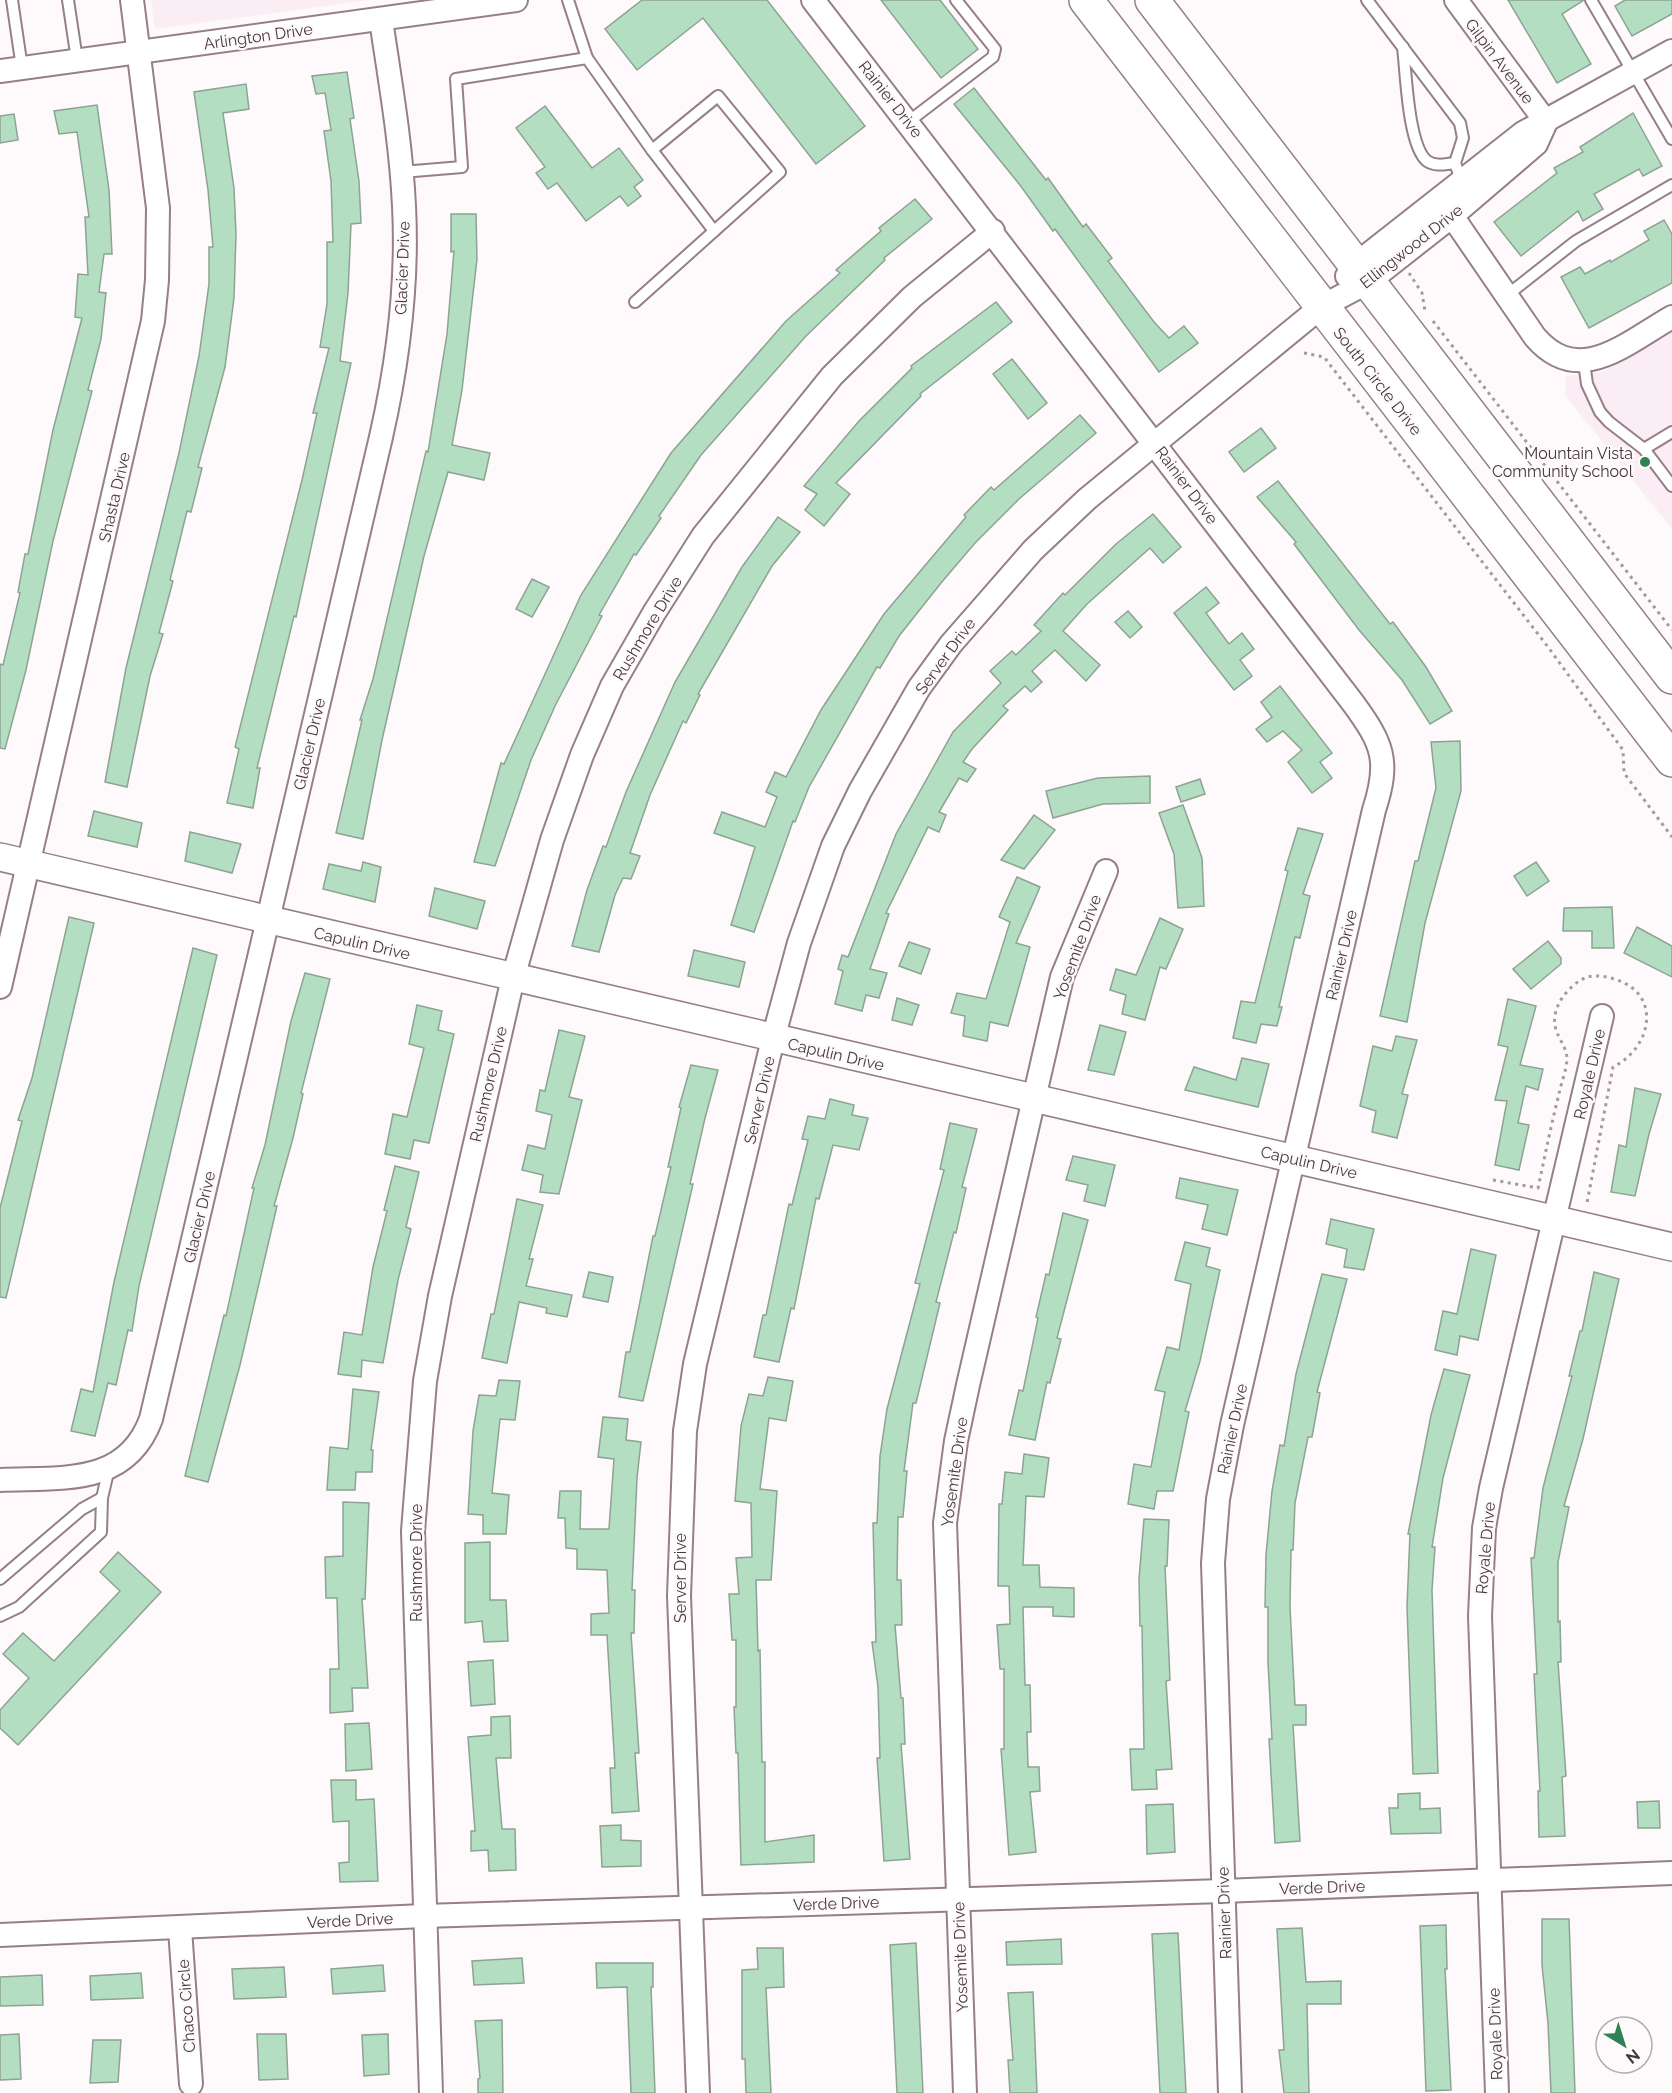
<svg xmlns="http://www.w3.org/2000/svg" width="1672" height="2093" font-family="Raleway,sans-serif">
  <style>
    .built { fill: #fbedf4 }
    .building { fill: #b4dec2; stroke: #8da394; stroke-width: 1.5 }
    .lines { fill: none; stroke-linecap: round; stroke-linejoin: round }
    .service-casing { stroke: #967f8b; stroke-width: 14 }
    .minor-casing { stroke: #967f8b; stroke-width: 26 }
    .tertiary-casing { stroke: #967f8b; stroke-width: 30 }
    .primary-casing { stroke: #967f8b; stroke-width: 36 }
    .path { stroke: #a29a9e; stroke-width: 3; stroke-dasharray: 3 4.5; stroke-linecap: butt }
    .service { stroke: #fff; stroke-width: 10 }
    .minor { stroke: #fff; stroke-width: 22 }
    .tertiary { stroke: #fff; stroke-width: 27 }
    .primary { stroke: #fff; stroke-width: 33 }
    .poi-dot { fill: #2e8255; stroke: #fef9fb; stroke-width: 2 }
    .labels { text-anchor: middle; stroke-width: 5; stroke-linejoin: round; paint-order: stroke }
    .street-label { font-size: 16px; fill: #43393e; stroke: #fef9fb }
    .poi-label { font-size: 16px; fill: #43393e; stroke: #fef9fb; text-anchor: end }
  </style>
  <rect width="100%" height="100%" fill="#fef9fb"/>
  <g class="built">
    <path d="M151,0H370L155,29Z"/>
    <path d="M1672,332V529L1565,395L1566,376L1603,372Z"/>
  </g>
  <g class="building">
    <path d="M642,0H767L865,126L816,164L703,18L637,70L605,29Z"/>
    <path d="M881,0H940L978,49L941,78Z"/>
    <path d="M1508,0H1584L1562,14L1591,64L1557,83Z"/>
    <path d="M1625,0H1672V14L1632,36L1615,6Z"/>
    <path d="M347,72L354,118L350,119L359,181L361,223L351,224L348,293L340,361L351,363L296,617L294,616L257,768H260L253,808L227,803L239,749L235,747L302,480L317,413H313L329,348L320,347L327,304V242H333L331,181L324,131L331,130L325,93L316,94L312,76Z"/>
    <path d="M246,84L249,109L223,113L234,188L236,234L234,298L225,367L198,467L202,468L191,512L187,511L170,580L173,581L159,633L163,634L150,676L127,787L105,782L126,668L179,453L199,356L209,284V247H213L208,190L194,92Z"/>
    <path d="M974,88L1046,180L1048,178L1083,227L1086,224L1112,258L1108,261L1154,322L1169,338L1184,326L1198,343L1159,372L1055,229L1053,231L1020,185L954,104Z"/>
    <path d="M97,105L109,190L112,254H104L99,292L106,293L101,339L88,390L92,391L53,541L26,670L5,749L0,748V664L3,665L20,593L18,592L25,554H28L53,430L82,318L75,317L78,274L88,275L85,217H89L77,132L59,134L54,111Z"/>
    <path d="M545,106L592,168L619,148L643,180L634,187L641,196L628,206L620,196L586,221L557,183L548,189L536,173L545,167L516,128Z"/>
    <path d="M1633,113L1662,166L1643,176L1639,169L1594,194L1603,209L1583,221L1578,211L1521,256L1494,222L1557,173L1554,168L1583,152L1580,147Z"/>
    <path d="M14,114L18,140L0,143V116Z"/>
    <path d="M915,199L932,219L884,258L885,260L806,336L701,455L659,516L661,518L636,555L634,554L599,615L602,616L555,706L531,760L495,866L474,862L501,763L504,764L581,595L671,453L786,321L840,273L836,270L881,231L879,228Z"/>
    <path d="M451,214H476L477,259L462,390L452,445L490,453L484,480L448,472L424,556L382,740L363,839L336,833L362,720H360L373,679L426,451L428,452L447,334L454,251L451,252Z"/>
    <path d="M1664,220L1672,234V283L1589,328L1561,277L1580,267L1585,274L1610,260L1611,262L1649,240L1644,231Z"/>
    <path d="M996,302L1012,322L920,394L921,396L836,483L850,494L824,526L805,510L817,494L804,486L859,421L912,368L911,366Z"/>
    <path d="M1012,359L1047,403L1028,419L993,374Z"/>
    <path d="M1080,415L1096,433L1019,499L975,543L941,583L899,636L880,668L877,667L809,787L795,822L793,821L754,932L731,925L755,847L714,833L722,812L765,827L777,797L766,792L775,772L786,777L821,710L884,614L966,517L964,515L991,487L994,490Z"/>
    <path d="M1261,428L1276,448L1244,472L1229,452Z"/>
    <path d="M1278,481L1390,624L1393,622L1426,667L1452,711L1430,724L1402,680L1359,630L1294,544L1296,542L1257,497Z"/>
    <path d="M1153,514L1181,547L1163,563L1150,548L1087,604L1063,631L1100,665L1086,681L1055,650L1032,671L1042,682L1031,692L1025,686L1003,706L1008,710L972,749L963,762L976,769L967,782L959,778L939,812L946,815L939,832L928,827L886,913L889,914L870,969L887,973L879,998L866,995L862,1011L835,1004L843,971L838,969L842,955L848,957L896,834L953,732L1001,683L990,671L1012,651L1016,655L1041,631L1034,625L1063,593L1065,595L1116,544Z"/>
    <path d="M778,517L800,532L772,566L698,694L700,695L686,723L683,721L650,795L630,853L640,856L631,879L623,878L615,895L599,952L572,946L587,890L603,846L606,847L626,792L675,682L742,567Z"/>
    <path d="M532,579L549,587L532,617L516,609Z"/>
    <path d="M1206,587L1219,603L1206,613L1229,644L1242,633L1254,649L1240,660L1252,676L1234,690L1174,613Z"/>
    <path d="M1128,611L1142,627L1130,638L1115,622Z"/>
    <path d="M1280,686L1332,753L1320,762L1332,778L1312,793L1288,762L1302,750L1283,731L1267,742L1256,729L1272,717L1261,702Z"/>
    <path d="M1460,741L1461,791L1425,923L1407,1022L1380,1016L1415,861H1418L1436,788L1431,742Z"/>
    <path d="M1150,776V803L1103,804L1053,818L1046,791L1098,778Z"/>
    <path d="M1200,779L1205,794L1181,802L1176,787Z"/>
    <path d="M1183,805L1202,858L1204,906L1178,908L1174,854L1159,813Z"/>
    <path d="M94,811L142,823L137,847L88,836Z"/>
    <path d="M1034,815L1055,830L1024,869L1001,860Z"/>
    <path d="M1298,828L1323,834L1303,894L1310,896L1300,938L1295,937L1279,1007H1282L1277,1026L1261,1024L1256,1043L1233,1038L1241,1001L1255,1003L1288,871L1285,870Z"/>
    <path d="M190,832L241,844L232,873L185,861Z"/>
    <path d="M363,862L381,867L375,902L323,889L329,864L361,871Z"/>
    <path d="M1536,862L1549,881L1527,896L1514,876Z"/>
    <path d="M1017,877L1040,887L1016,943L1030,947L1008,1026L990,1022L987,1041L963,1036L965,1016L951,1013L957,993L986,999L1010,922L999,917Z"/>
    <path d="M435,888L485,901L477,929L429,916Z"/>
    <path d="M1612,907L1614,948H1592V931H1563L1564,908Z"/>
    <path d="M69,917L94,923L6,1298L0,1297V1208L22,1121L18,1120L32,1078Z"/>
    <path d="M1160,918L1183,929L1166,969L1160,967L1145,1020L1122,1014L1126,995L1110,990L1116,969L1136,975Z"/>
    <path d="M1637,927L1672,946V977L1624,953Z"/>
    <path d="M1548,941L1561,958V964L1531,989L1513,969Z"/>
    <path d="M909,942L930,949L921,974L899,966Z"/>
    <path d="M193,948L217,955L139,1286L132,1331L128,1330L116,1385L108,1383L95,1436L71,1431L81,1389L93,1392L114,1282Z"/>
    <path d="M694,950L745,962L739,987L688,976Z"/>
    <path d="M305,973L330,979L301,1093L303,1094L293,1138L274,1206H277L240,1365L208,1482L185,1476L224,1315L226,1316L254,1188H252L265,1145L291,1021Z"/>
    <path d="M897,998L919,1005L912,1025L892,1020Z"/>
    <path d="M1508,999L1536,1006L1520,1065L1543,1069L1538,1090L1526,1086L1518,1123L1529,1125L1519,1170L1495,1165L1507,1101L1495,1100L1508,1047L1498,1045Z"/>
    <path d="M417,1005L442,1011L438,1030L454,1034L429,1143L414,1140L410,1159L385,1154L393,1114L407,1117L424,1048L409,1044Z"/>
    <path d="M1100,1025L1126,1032L1114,1075L1088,1070Z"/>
    <path d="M559,1030L585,1036L569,1097L582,1100L559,1194L540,1192L543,1175L522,1170L528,1145L545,1149L552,1115L536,1111L540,1090L545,1091Z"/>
    <path d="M1396,1036L1417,1040L1402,1094L1408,1095L1397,1138L1372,1132L1376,1111L1360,1106L1373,1046L1392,1051Z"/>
    <path d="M1242,1058L1269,1064L1258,1107L1185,1090L1194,1067L1236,1080Z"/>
    <path d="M691,1065L718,1070L705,1118L690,1184H693L643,1401L619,1397L626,1352H630L653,1236H655L671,1167H668L681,1108L679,1107Z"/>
    <path d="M1635,1088L1661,1094L1649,1134L1635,1196L1611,1192L1619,1145L1626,1147Z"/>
    <path d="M830,1099L854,1105L852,1115L868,1118L859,1150L833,1145L819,1199L816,1198L794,1309L791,1308L779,1362L754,1357L763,1315H766L789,1204L792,1205L808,1140L802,1139L808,1116L825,1119Z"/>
    <path d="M950,1123L977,1129L962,1187L966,1188L956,1233L954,1232L936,1302L940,1303L916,1403H913L904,1471H907L903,1517H898L897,1580H901L902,1625H895L901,1698H903L905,1744H901L910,1859L884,1861L877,1758H880L878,1687L872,1642H876L873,1523H877L880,1456L887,1409L920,1284L915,1283L944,1170L940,1169Z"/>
    <path d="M1073,1156L1115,1165L1105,1206L1084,1201L1088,1185L1066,1180Z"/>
    <path d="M395,1166L419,1172L406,1227L411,1229L398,1280L383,1363L362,1360L361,1377L338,1374L344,1332L362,1335L373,1267L387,1211L384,1210Z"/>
    <path d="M1180,1178L1238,1190L1227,1235L1202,1229L1208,1205L1176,1198Z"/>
    <path d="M517,1199L543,1205L529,1259H533L526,1286L572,1295L567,1317L546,1313L547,1308L519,1302L507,1363L482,1358L491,1314H494Z"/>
    <path d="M1063,1213L1088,1220L1057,1338L1061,1339L1050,1383L1047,1382L1035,1440L1009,1435L1019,1390L1023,1391L1038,1318L1036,1317L1046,1274L1049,1275Z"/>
    <path d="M1331,1219L1374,1229L1364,1270L1344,1267L1347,1249L1326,1244Z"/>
    <path d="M1185,1242L1210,1248L1206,1266L1220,1270L1200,1361L1185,1411L1189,1412L1173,1491H1157L1154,1509L1128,1504L1134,1464L1151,1467L1165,1392L1155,1390L1167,1347L1179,1350L1191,1284L1175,1280Z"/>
    <path d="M1471,1249L1496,1255L1478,1340L1460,1336L1457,1355L1435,1350L1443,1311L1457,1314Z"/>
    <path d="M589,1272L613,1277L608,1302L583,1297Z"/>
    <path d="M1594,1272L1619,1279L1583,1439L1564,1506L1569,1507L1558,1562V1622L1560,1621L1561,1662H1558L1566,1776L1562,1777L1565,1836L1539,1837L1538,1791H1540L1534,1674H1537L1531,1558H1534L1543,1488L1572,1376H1569L1580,1331H1582Z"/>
    <path d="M1322,1274L1347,1279L1317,1392L1320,1393L1312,1437H1308L1295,1503L1293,1550H1291L1290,1607L1295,1705H1306V1725H1293L1300,1841L1275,1843L1269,1739H1272L1268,1662V1607H1265L1266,1555L1272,1491L1280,1445L1284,1446L1296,1374Z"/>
    <path d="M1444,1369L1470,1375L1443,1478L1432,1547H1435L1432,1590L1438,1773L1413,1774L1407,1607L1410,1534H1408L1431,1415Z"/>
    <path d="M768,1377L793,1381L786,1421L769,1418L760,1489L777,1491L771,1580H756L758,1651L760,1650L762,1762H765V1842L814,1835V1862L741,1865L738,1753H736L734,1707H736V1640H732L729,1594H739L736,1558L752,1557L751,1503L735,1501L741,1426L749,1394L763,1396Z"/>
    <path d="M499,1380L520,1381L515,1420L500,1419L492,1493L509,1495L506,1534H483V1515L468,1514L473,1431L479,1395L496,1396Z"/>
    <path d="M353,1389L379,1392L371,1450H373L372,1472H356L355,1490H327L330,1447L348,1449Z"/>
    <path d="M603,1417L628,1419L626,1440L641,1442L637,1478L632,1590H635L634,1633H631L639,1753H635L639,1811L612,1813L610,1768H615L607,1635H591V1614L609,1613L607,1570L577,1569V1549L566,1548L565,1518H558L560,1491H581L580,1529H609L614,1459L598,1457Z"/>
    <path d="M1024,1454L1049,1458L1044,1497L1026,1496L1023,1565H1039L1040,1587L1074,1588V1617L1053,1616V1607H1023L1025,1685H1030L1031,1732H1027L1028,1767H1039L1040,1791L1030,1792L1036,1852L1009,1855L1001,1749H1004V1669H1000L997,1625L1010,1624L1009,1586H998L999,1504H1002L1005,1472L1022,1474Z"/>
    <path d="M343,1502L369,1503L365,1599H362L368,1688H352L353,1711L330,1713V1669H339L337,1598H326L325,1557L343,1556Z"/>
    <path d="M1144,1519L1169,1520L1167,1566H1165L1170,1680L1166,1681L1172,1769L1156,1770L1157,1789L1132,1790L1130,1749H1144L1142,1626H1140L1139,1579Z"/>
    <path d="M490,1542V1600H506L508,1641L484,1642L482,1621L465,1623V1543Z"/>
    <path d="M118,1552L161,1592L18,1745L0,1728V1710L29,1678L3,1654L23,1633L54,1661L120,1591L100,1572Z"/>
    <path d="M493,1660L495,1704L471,1706L468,1662Z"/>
    <path d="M510,1716L511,1758H496L502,1829H515L516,1870L489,1871L488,1850L471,1851V1831H475L468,1737L491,1735V1717Z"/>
    <path d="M369,1723L372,1769L346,1771L345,1724Z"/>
    <path d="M331,1780H356V1800L374,1799L378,1881L340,1882L339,1863L349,1862V1821L333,1822Z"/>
    <path d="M1420,1793V1809L1440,1808L1441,1833L1391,1834L1389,1808H1398V1794Z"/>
    <path d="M1659,1801L1660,1828H1638L1637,1802Z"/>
    <path d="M1173,1804L1175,1852L1147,1854L1146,1805Z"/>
    <path d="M621,1825V1840L641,1841V1866L602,1867L600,1826Z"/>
    <path d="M1542,1919H1569L1575,2093H1551L1548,2023L1542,1965Z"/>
    <path d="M1446,1925L1447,1969H1445L1451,2090L1426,2091L1420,1926Z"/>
    <path d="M1302,1928L1306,1982L1341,1981V2004H1307L1309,2093H1284L1279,2050H1284L1277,1929Z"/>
    <path d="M1178,1933L1186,2093H1160L1152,1934Z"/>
    <path d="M1061,1939L1062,1964L1007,1965L1006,1942Z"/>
    <path d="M916,1943L923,2093H897L890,1945Z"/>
    <path d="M757,1948H783L784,1987L766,1988L771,2093H746L745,2059H742V1970L758,1969Z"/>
    <path d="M522,1958L524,1983L474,1985L472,1961Z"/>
    <path d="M596,1963H653V1987H651L655,2093H631L627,1987L597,1988Z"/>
    <path d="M383,1965L385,1991L333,1994L331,1969Z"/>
    <path d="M284,1967L286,1997L234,1999L232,1969Z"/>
    <path d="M141,1973L143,1998L91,2000L90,1976Z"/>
    <path d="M42,1975L43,2005L0,2006V1977Z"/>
    <path d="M1033,1992L1037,2093H1010L1008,2060H1013L1008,1993Z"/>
    <path d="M502,2020L503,2093H478V2079L480,2078L475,2021Z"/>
    <path d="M19,2034L21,2079L0,2080V2035Z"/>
    <path d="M257,2034H286L288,2079L259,2080Z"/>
    <path d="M388,2034L389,2074L364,2076L362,2035Z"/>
    <path d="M93,2040H121L118,2082L90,2083Z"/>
  </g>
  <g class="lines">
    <g class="service-casing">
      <g id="service">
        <path d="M12,0L22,68"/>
        <path d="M68,0L77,60"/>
        <path d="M568,0L587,58"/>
        <path d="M1367,0L1460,123L1463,138L1455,163L1461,180"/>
        <path d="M1591,0L1672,139"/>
        <path d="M1403,47C1406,72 1408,146 1427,161C1436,167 1445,164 1455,163"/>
        <path d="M908,122L993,57L995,49L956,0"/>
        <path d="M402,172L462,167L456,79L587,58L652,150L714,231"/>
        <path d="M1506,296L1576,241L1672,185"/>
        <path d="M635,302L780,172L718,96L652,150"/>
        <path d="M1584,362L1587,384L1600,412L1609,422L1644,449L1672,486"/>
        <path d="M1644,449L1672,432"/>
        <path d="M102,1498L109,1468"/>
        <path d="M0,1579L82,1509L102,1498L101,1532L19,1607L0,1616"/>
      </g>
    </g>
    <g class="minor-casing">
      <g id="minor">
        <path d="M813,0L1353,703C1383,744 1390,761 1374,810L1232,1425L1218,1499L1213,1563L1230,2093"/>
        <path d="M1456,0L1546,122"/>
        <path d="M0,71L516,0"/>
        <path d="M1452,216L1535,337C1579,388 1626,343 1672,317"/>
        <path d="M1347,276L1355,265L1523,133L1672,51"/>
        <path d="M0,987L153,321L157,280L158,208L132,0"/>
        <path d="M0,1480C61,1477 126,1487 151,1419L381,437C398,362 408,283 404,206C401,143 390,81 381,20"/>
        <path d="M180,1929L191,2084"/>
        <path d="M0,1935L424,1916L1223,1891L1672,1873"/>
        <path d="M431,2093L413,1531L425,1381L440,1296L513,978L552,840L582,755L612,686L654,613L703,536L832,376L912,297L993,231"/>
        <path d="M698,2093L679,1596L685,1431L695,1364L773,1039L799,943L833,846L860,791L919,688L951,644L1033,550L1087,499L1321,307L1368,282L1452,216L1536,144L1546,122"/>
        <path d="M965,2093L945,1523L956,1441L968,1385L1062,977L1106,871"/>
        <path d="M1497,2093L1480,1616L1484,1528L1491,1488L1602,1016"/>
      </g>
    </g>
    <g class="tertiary-casing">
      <path id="tertiary" d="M0,857L1672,1247"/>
    </g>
    <g class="primary-casing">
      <g id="primary">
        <path d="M1086,0L1672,760"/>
        <path d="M1152,0L1672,677"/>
      </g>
    </g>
    <g class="path">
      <path d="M1409,273L1422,293L1425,311"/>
      <path d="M1433,321L1672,630"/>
      <path d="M1304,353L1324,357L1548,647L1623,750L1624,773L1672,837"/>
      <path d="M1493,1180L1538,1188C1545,1156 1551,1125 1559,1094C1561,1083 1567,1069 1567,1058C1566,1043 1552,1034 1555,1015C1558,999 1572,983 1587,977C1595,975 1606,976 1614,979C1663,993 1652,1048 1613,1067L1587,1203"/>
    </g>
    <use href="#service" class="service"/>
    <use href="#minor" class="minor"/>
    <use href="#tertiary" class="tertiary"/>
    <use href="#primary" class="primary"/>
  </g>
  <circle class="poi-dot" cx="1645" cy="462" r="6"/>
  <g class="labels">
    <g class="street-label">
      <text transform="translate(258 36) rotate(-8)" y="6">Arlington Drive</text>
      <text transform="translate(1500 61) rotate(53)" y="6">Gilpin Avenue</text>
      <text transform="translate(891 99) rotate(52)" y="6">Rainier Drive</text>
      <text transform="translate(1411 246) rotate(-38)" y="6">Ellingwood Drive</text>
      <text transform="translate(402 268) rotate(-88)" y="6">Glacier Drive</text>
      <text transform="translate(1378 381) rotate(52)" y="6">South Circle Drive</text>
      <text transform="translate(1187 485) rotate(53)" y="6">Rainier Drive</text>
      <text transform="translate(114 497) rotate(-77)" y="6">Shasta Drive</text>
      <text transform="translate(647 628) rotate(-59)" y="6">Rushmore Drive</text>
      <text transform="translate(945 656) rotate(-54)" y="6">Server Drive</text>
      <text transform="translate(309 744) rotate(-77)" y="6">Glacier Drive</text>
      <text transform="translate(362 943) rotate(13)" y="6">Capulin Drive</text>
      <text transform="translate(1077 947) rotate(-70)" y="6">Yosemite Drive</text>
      <text transform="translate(1341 955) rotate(-77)" y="6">Rainier Drive</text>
      <text transform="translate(836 1054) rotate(13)" y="6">Capulin Drive</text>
      <text transform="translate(1589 1074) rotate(-77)" y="6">Royale Drive</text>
      <text transform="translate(488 1084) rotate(-77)" y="6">Rushmore Drive</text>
      <text transform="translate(759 1100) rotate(-77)" y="6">Server Drive</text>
      <text transform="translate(1309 1162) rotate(13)" y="6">Capulin Drive</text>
      <text transform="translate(199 1217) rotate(-77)" y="6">Glacier Drive</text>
      <text transform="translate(1232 1429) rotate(-78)" y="6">Rainier Drive</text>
      <text transform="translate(954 1472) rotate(-82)" y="6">Yosemite Drive</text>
      <text transform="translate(1485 1548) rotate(-85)" y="6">Royale Drive</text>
      <text transform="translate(416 1563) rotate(-90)" y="6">Rushmore Drive</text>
      <text transform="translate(680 1578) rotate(-90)" y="6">Server Drive</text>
      <text transform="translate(1322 1887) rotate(-2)" y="6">Verde Drive</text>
      <text transform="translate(836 1903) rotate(-2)" y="6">Verde Drive</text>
      <text transform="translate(1224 1913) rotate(-92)" y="6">Rainier Drive</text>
      <text transform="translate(350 1920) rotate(-3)" y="6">Verde Drive</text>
      <text transform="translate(960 1957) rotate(-92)" y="6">Yosemite Drive</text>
      <text transform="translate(186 2006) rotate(-94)" y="6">Chaco Circle</text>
      <text transform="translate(1495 2034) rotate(-92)" y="6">Royale Drive</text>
    </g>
    <g class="poi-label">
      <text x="1633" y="459">Mountain Vista<tspan x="1633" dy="18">Community School</tspan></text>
    </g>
  </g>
  <g transform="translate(1624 2045) rotate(142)"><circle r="28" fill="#fef9fb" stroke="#b3acaf" stroke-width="1.5"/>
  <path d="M0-4.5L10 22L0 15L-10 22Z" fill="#2e8255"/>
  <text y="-9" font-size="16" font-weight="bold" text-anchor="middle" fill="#43393e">N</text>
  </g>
</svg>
